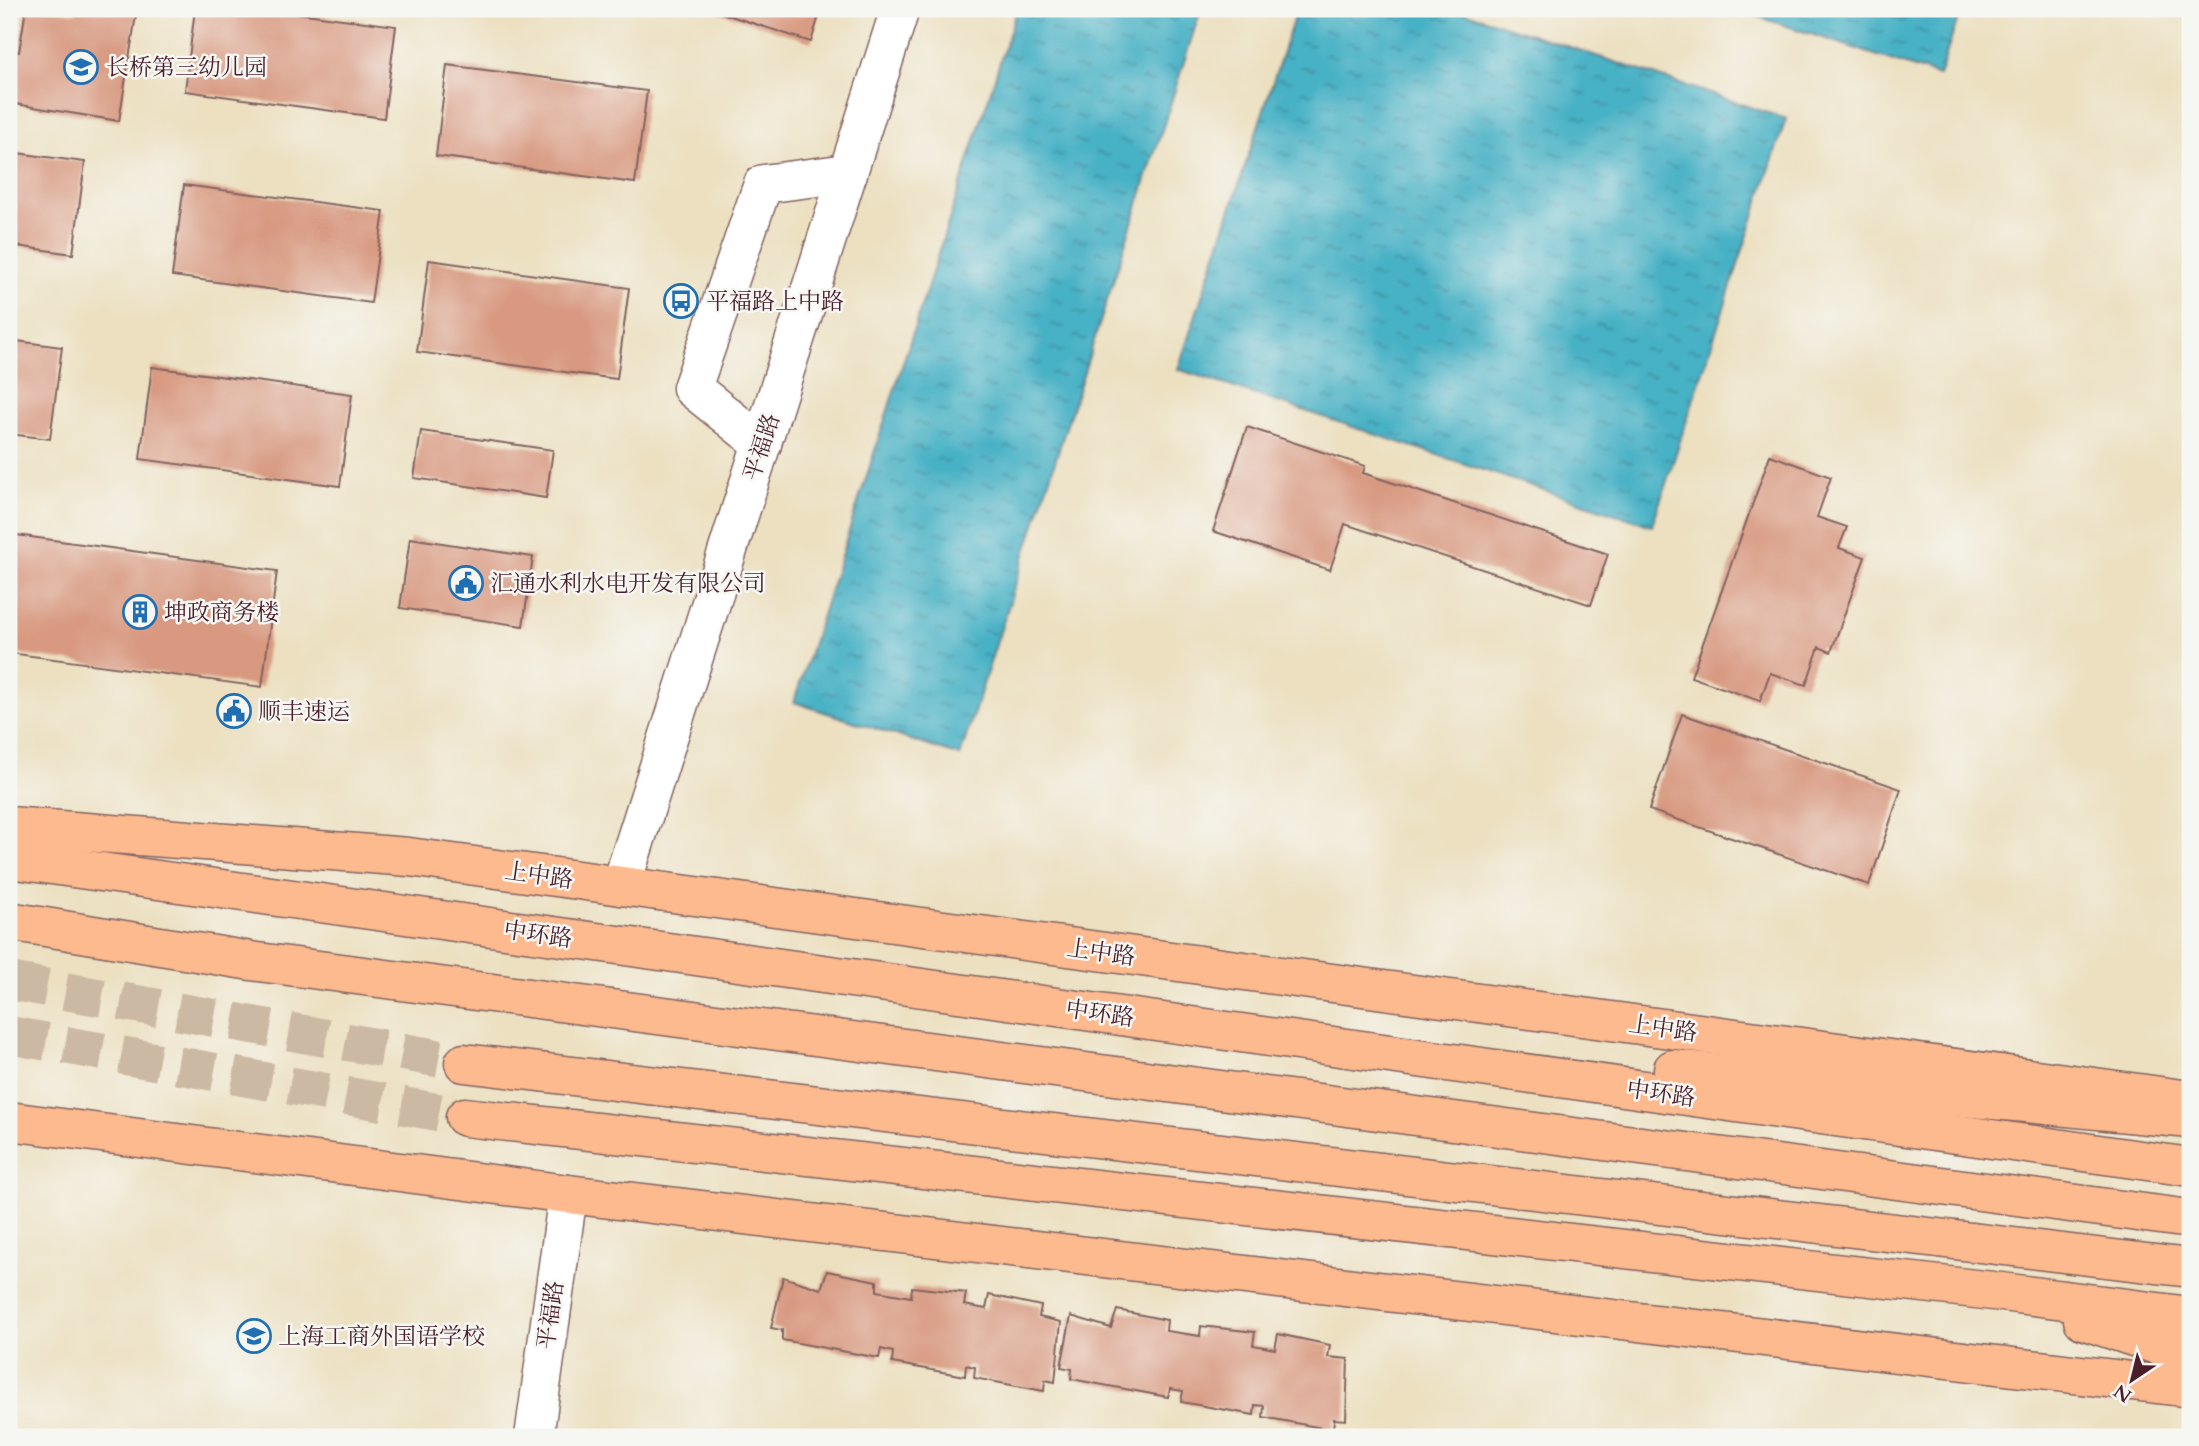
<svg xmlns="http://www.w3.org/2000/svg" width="2199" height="1446" font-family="Cardo,'Noto Serif SC',serif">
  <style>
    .water { fill: url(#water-ripples); stroke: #486878; stroke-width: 2 }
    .building { fill: #d89980 }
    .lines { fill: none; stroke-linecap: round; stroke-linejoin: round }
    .highway-tunnel { stroke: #ccb9a3; stroke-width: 38; stroke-dasharray: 38 19; stroke-linecap: butt }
    .minor-casing { stroke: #836360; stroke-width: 41 }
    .major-casing { stroke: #836360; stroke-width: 41 }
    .highway-casing { stroke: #836360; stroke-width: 41 }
    .minor { stroke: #fff; stroke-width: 38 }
    .major { stroke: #fcba8e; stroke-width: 38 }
    .highway { stroke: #fcba8e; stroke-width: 38 }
    .labels { text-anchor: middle; stroke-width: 5; stroke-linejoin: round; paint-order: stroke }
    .poi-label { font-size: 23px; fill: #4a1f2b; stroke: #f6f6f2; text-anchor: start }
    .street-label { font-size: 23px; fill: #4a1f2b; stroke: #f6f6f2 }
  </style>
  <defs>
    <pattern id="water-ripples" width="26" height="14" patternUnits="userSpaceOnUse" patternTransform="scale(1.75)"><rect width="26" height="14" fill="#47b1c5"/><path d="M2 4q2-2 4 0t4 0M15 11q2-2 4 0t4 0" fill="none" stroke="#3d8fa0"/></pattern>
  </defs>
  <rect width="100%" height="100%" fill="#f6f6f2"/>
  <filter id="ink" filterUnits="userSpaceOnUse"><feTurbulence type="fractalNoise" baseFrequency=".0143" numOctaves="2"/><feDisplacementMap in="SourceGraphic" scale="14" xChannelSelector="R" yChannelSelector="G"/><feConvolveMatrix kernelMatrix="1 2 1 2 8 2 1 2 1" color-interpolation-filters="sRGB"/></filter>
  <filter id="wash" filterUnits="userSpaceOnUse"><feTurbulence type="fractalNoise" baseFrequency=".00686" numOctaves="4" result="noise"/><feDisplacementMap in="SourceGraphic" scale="28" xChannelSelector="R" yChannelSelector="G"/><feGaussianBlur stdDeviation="1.57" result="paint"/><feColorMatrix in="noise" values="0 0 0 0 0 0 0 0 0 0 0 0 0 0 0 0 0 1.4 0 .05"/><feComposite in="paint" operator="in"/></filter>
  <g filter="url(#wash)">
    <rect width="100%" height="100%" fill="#ece0c1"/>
    <g class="water">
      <path d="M1017,9H1201L960,756L794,702Z"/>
      <path d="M1297,9H1455L1786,119L1652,526L1178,369Z"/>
      <path d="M1735,9H1961L1939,76Z"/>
    </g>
    <g id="blocks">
      <g class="building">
        <path d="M26,9H50L76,13L77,9H137L119,121L9,103V51L19,52Z"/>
        <path d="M195,9H267L396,26L384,118L185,91Z"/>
        <path d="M709,9H821L811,42Z"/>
        <path d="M447,65L647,91L635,183L436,156Z"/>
        <path d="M9,152L85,162L73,254L9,245Z"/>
        <path d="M184,185L384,211L371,303L172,276Z"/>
        <path d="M429,260L629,288L617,379L417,352Z"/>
        <path d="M9,340L62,347L50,439L9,434Z"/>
        <path d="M152,367L352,394L340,486L140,459Z"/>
        <path d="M1247,427L1365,466L1363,473L1608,554L1591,605L1345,524L1330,570L1213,531Z"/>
        <path d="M421,431L553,450L546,498L414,478Z"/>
        <path d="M1770,455L1831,477L1817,517L1847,527L1839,548L1865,557L1831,652L1819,647L1806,685L1770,673L1760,701L1691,677Z"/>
        <path d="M9,534L277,571L262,687L9,653Z"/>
        <path d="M410,538L533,557L523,626L400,608Z"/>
        <path d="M1682,714L1901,789L1869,885L1649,810Z"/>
        <path d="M827,1271L877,1281V1291L911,1297L912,1287L966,1293L964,1305L986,1309L989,1295L1041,1306L1039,1317L1061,1322L1055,1382L1045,1380L1044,1391L974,1378L975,1367L966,1365L965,1376L892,1363L893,1352L881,1349L879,1358L782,1340V1330L771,1328L783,1277L821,1289Z"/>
        <path d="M1117,1310L1167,1320L1166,1331L1200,1336L1201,1326L1255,1332L1253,1345L1275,1349L1278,1334L1330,1345L1328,1357L1348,1359L1346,1420L1334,1419L1333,1430L1263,1417L1264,1406L1255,1405L1254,1415L1181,1402L1183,1391L1170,1389L1168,1397L1071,1379L1072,1369L1061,1367L1071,1316L1111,1328Z"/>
      </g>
    </g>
  </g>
  <g filter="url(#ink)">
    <use href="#blocks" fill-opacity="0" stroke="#836360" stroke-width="2"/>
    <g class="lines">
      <g class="highway-tunnel">
        <path d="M9,981L464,1063"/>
        <path d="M9,1035L465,1117"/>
      </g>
      <g class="minor-casing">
        <g id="minor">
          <path d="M762,444L692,388L763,184L848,173"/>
          <path d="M621,886L900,9"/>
          <path d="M534,1437L568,1194"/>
        </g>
      </g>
      <g class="major-casing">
        <g id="major">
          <path d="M9,826L409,857L2190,1100"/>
          <path d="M9,1121L568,1194L2190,1388"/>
        </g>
      </g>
      <g class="highway-casing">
        <g id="highway">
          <path d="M9,859L2190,1167"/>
          <path d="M9,921L251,961L2190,1219"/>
          <path d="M464,1063L2190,1268"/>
          <path d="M1673,1069L2190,1119"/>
          <path d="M465,1117L2002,1292L2190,1316"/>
          <path d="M2083,1320L2190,1356"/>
        </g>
      </g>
      <use href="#minor" class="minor"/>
      <use href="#major" class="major"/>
      <use href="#highway" class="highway"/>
    </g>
  </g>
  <defs>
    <g id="school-ring" transform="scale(1.75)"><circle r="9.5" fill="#f6f6f2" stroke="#1f6fb2" stroke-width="1.5"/><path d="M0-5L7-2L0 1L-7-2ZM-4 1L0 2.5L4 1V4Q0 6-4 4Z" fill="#1f6fb2"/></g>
    <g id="bus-ring" transform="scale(1.75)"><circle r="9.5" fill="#f6f6f2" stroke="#1f6fb2" stroke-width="1.5"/><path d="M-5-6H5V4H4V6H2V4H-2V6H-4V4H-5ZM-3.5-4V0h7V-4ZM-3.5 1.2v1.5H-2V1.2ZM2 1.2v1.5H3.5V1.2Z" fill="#1f6fb2"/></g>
    <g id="civic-ring" transform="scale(1.75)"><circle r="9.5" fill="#f6f6f2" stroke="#1f6fb2" stroke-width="1.5"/><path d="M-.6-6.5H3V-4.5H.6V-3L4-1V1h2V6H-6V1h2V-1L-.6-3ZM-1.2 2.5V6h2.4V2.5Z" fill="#1f6fb2"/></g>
    <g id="building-ring" transform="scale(1.75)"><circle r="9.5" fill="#f6f6f2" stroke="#1f6fb2" stroke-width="1.5"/><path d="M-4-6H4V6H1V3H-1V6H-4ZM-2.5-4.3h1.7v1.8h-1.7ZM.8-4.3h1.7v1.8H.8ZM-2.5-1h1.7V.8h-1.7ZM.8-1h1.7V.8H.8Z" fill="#1f6fb2"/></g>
  </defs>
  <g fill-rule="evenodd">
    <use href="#school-ring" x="81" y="67"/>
    <use href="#bus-ring" x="681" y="301"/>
    <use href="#civic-ring" x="466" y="583"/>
    <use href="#building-ring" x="140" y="612"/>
    <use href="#civic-ring" x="234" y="711"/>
    <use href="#school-ring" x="254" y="1336"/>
  </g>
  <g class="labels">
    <g class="poi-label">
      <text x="106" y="75">长桥第三幼儿园</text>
      <text x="706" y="309">平福路上中路</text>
      <text x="490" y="591">汇通水利水电开发有限公司</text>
      <text x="164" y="620">坤政商务楼</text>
      <text x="258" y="719">顺丰速运</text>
      <text x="278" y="1344">上海工商外国语学校</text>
    </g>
    <g class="street-label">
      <text transform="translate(761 447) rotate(-72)" y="8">平福路</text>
      <text transform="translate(539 875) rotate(8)" y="8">上中路</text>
      <text transform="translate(538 934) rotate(8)" y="8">中环路</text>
      <text transform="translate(1101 952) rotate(8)" y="8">上中路</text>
      <text transform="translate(1100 1013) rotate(8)" y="8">中环路</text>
      <text transform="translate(1663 1028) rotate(8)" y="8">上中路</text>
      <text transform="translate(1661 1093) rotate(8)" y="8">中环路</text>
      <text transform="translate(550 1315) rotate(-82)" y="8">平福路</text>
    </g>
  </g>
  <rect width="2199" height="1446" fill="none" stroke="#f6f6f2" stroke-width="35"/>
  <g transform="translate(2132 1380) rotate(215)" stroke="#f6f6f2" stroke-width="5" paint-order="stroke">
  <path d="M0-5L12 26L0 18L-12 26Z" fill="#4a1f2b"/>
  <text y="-10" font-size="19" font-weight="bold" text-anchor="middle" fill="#4a1f2b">N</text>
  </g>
</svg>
